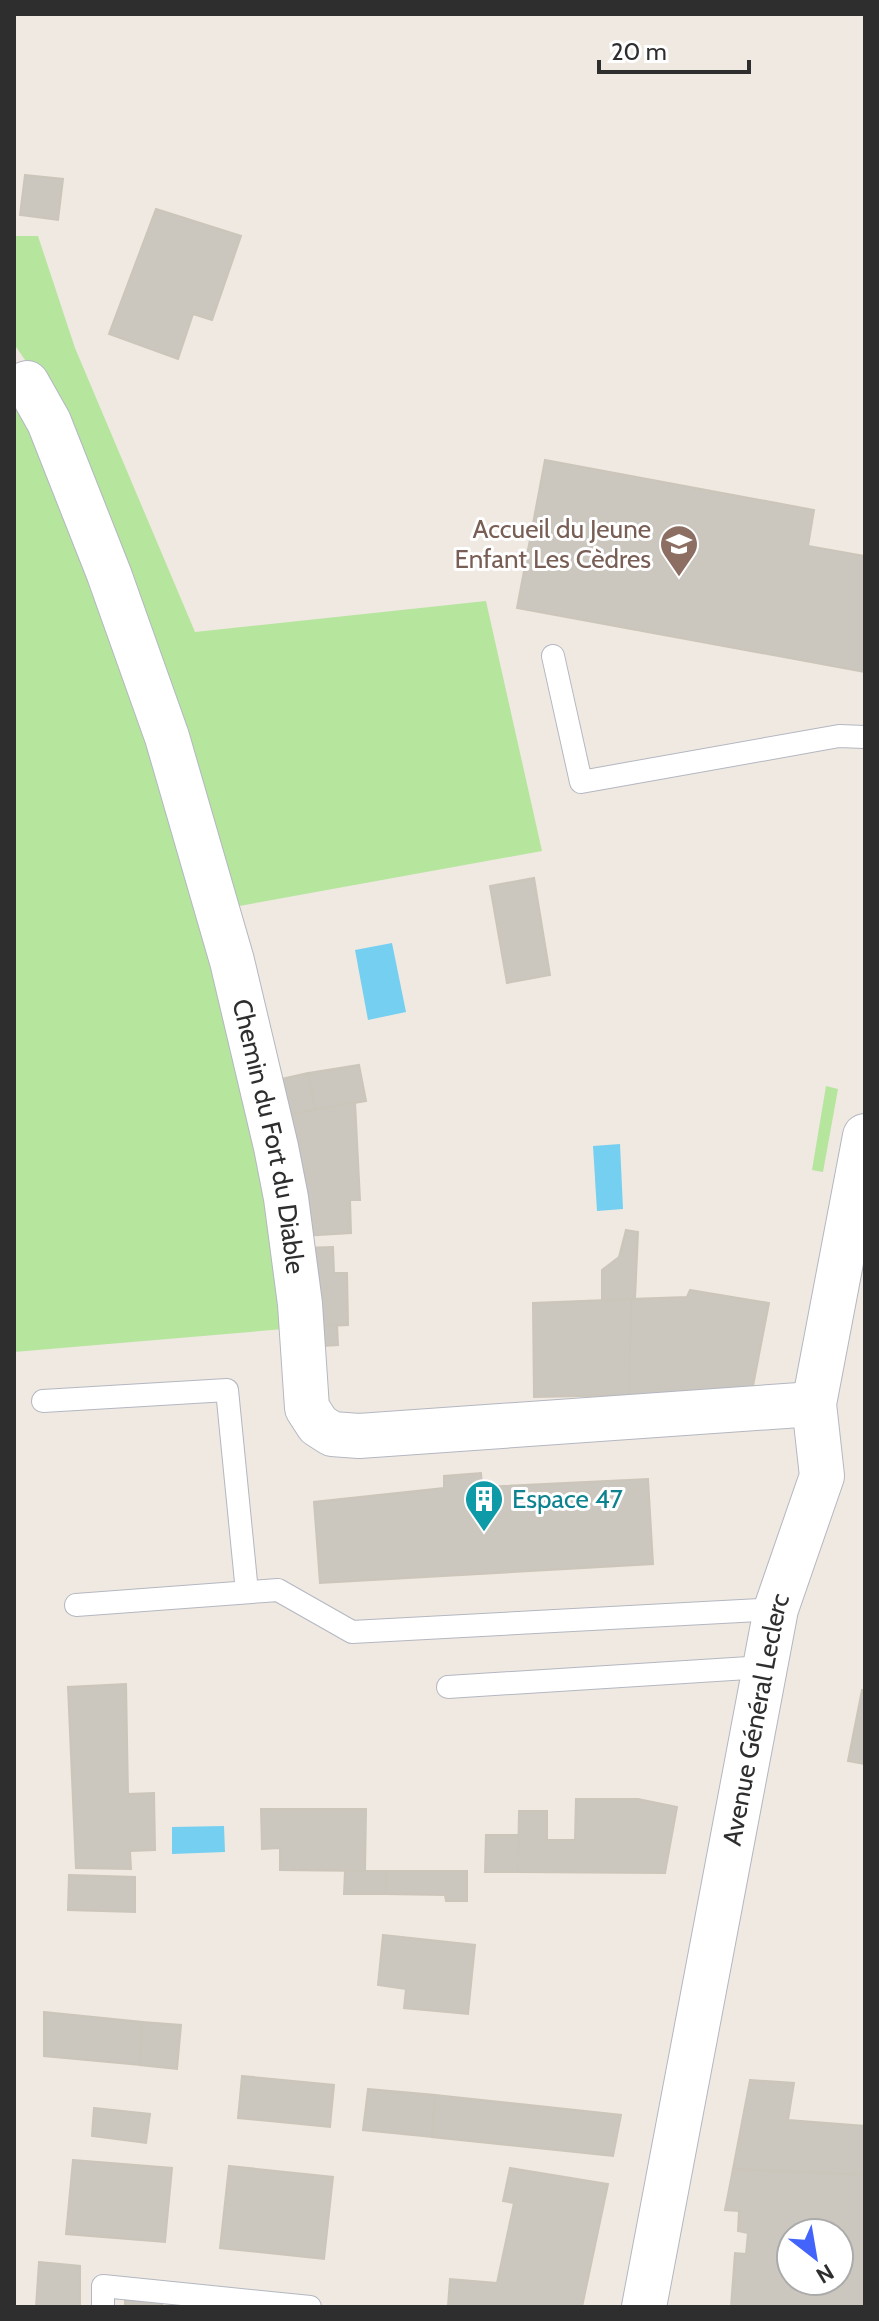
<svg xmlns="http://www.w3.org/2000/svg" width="879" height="2321" font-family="Cabin,sans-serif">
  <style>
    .green { fill: #b6e59e }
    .water { fill: #75cff0 }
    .building { fill: #cbc7bf; stroke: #cbc5ba; stroke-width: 2; fill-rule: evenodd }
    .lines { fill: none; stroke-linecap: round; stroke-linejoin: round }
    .service-casing { stroke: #b4b7c1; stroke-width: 24 }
    .minor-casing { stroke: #b4b7c1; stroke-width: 46 }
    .secondary-casing { stroke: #b4b7c1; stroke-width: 46 }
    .service { stroke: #fff; stroke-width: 22 }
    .minor { stroke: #fff; stroke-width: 44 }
    .secondary { stroke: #fff; stroke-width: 44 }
    .labels { text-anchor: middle; stroke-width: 6; stroke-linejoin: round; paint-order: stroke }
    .education-label { font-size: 26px; fill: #785e54; stroke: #fff; text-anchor: end }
    .street-label { font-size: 26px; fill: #2e2e2e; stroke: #fff }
    .culture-label { font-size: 26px; fill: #0d838f; stroke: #fff; text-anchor: start }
  </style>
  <rect width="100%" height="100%" fill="#efe9e1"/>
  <g class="green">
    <path d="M14,236H38L75,348L195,632L486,601L542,851L228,908L50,396L14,344Z"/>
    <path d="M14,404L31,417L119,645L205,913L265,1163L284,1329L14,1352Z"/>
    <path d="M826,1086L838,1089L823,1172L812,1170Z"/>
  </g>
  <g class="water">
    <path d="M392,943L406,1012L368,1020L355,950Z"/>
    <path d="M620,1144L623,1209L597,1211L593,1146Z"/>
    <path d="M224,1826L225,1852L172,1854V1827Z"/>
  </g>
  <g class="building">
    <path d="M25,175L63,179L58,220L20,215Z"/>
    <path d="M156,209L241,236L212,320L193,314L178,359L109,334Z"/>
    <path d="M545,460L814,510L808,546L865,556V672L517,608Z"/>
    <path d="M534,878L550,975L507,983L490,886Z"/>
    <path d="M359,1065L366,1101L315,1110L308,1073Z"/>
    <path d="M308,1073L315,1110L282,1116L273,1081Z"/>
    <path d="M355,1102L360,1200H350L351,1233L302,1236L282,1116Z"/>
    <path d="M626,1230L638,1232L635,1299L602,1300V1270L619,1257Z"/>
    <path d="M333,1247L334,1273H347L348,1325L306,1327L302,1248Z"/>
    <path d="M690,1290L769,1303L752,1391L629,1395L631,1299L687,1297Z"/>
    <path d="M631,1299L629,1395L534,1397L533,1303Z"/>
    <path d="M337,1325L338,1345L307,1347L306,1327Z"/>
    <path d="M481,1473L482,1487L648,1479L653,1564L320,1583L314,1502L444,1488V1476Z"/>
    <path d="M126,1684L128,1794L154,1793L155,1850L130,1851L131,1869L76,1868L68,1687Z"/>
    <path d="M862,1690L865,1691V1764L848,1761Z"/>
    <path d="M576,1799H638L677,1807L665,1873L518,1872L519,1811H547V1840H575Z"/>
    <path d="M261,1809H366L365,1871L280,1870V1848L262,1849Z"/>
    <path d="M486,1835H518V1872H485Z"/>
    <path d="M345,1871H386V1894H344Z"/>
    <path d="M386,1871H467V1901H446L445,1895L386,1894Z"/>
    <path d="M69,1875L135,1877V1912L68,1910Z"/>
    <path d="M383,1935L475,1945L468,2014L404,2008L406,1989L378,1985Z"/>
    <path d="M44,2012L142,2022L140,2065L44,2056Z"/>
    <path d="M142,2022L181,2025L177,2069L140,2065Z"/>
    <path d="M242,2076L334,2085L330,2127L238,2118Z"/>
    <path d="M750,2080L794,2083L788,2120L865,2126V2175L733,2169Z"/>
    <path d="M368,2089L435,2095L432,2137L363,2130Z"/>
    <path d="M435,2095L621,2115L613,2156L432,2137Z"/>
    <path d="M94,2108L150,2114L146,2143L92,2136Z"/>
    <path d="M73,2160L172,2168L165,2242L66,2234Z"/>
    <path d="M229,2166L333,2177L324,2259L220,2248Z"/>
    <path d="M510,2168L608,2184L582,2307L448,2306L450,2279L497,2283L514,2203L503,2201Z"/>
    <path d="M733,2169L865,2175V2307H731L735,2253L746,2254L748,2233L738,2231L739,2211L725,2210ZM791,2233H839V2281H791Z"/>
    <path d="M39,2262L80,2266V2307H36Z"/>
    <path d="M162,2296V2307H125V2298Z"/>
  </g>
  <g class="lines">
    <g class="service-casing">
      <g id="service">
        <path d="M553,656L581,782L839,736L865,737"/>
        <path d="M43,1401L227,1390L247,1592"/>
        <path d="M76,1605L278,1590L352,1632L776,1609"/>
        <path d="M448,1687L765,1667"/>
        <path d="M103,2307V2286L310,2307"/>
      </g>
    </g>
    <g class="minor-casing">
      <g id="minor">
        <path id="s1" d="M27,383L49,422L109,574L167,737L232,961L276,1147L286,1198L300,1304L307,1408L318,1425L332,1434L359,1436L814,1404"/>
      </g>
    </g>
    <g class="secondary-casing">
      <g id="secondary">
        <path id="s2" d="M644,2307L776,1609L822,1476L814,1404L865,1136"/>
      </g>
    </g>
    <use href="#service" class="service"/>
    <use href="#minor" class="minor"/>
    <use href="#secondary" class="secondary"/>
  </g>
  <defs>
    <g id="school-pin" transform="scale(2)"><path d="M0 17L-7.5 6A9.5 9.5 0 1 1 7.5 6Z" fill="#8d6e63" stroke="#fff"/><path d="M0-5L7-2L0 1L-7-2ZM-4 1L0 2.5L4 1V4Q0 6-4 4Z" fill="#fff"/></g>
    <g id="building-pin" transform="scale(2)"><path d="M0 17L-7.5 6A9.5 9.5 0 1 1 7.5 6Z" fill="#0f9aa8" stroke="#fff"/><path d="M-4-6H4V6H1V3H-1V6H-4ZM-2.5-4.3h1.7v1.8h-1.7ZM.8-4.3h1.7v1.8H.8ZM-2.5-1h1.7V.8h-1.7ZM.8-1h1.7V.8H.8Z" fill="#fff"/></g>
  </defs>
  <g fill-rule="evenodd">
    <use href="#school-pin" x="679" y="544"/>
    <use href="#building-pin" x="484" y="1499"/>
  </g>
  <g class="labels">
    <g class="education-label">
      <text x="651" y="538">Accueil du Jeune<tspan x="651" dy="30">Enfant Les Cèdres</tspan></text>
    </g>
    <g class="street-label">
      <text dy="9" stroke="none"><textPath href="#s1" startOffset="794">Chemin du Fort du Diable</textPath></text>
      <text dy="9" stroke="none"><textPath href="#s2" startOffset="598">Avenue Général Leclerc</textPath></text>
    </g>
    <g class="culture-label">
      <text x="512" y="1508">Espace 47</text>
    </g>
  </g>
  <rect width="879" height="2321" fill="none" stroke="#2e2e2e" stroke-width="32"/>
  <g transform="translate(815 2257) rotate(149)"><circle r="38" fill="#ffffff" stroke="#ababab" stroke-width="2"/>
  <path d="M0-6L14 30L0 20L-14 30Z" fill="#4264fb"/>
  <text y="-12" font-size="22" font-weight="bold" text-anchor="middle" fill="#2e2e2e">N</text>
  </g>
  <path d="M599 60v12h150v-12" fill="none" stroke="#2e2e2e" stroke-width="4"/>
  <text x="611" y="60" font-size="24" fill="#2e2e2e" stroke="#ffffff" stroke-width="6" paint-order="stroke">20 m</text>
</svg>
